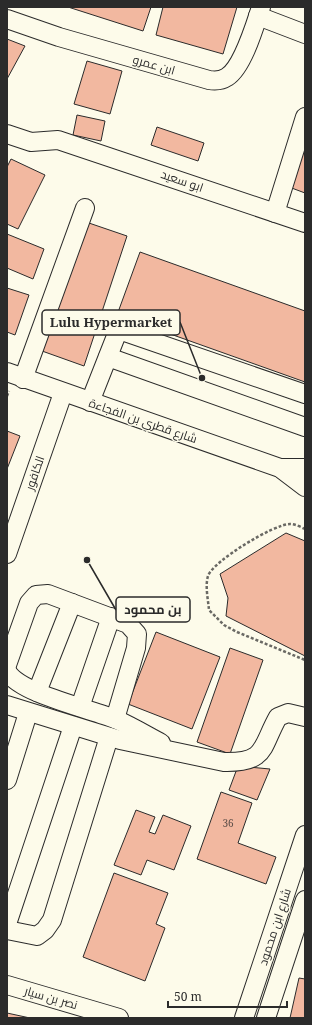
<svg xmlns="http://www.w3.org/2000/svg" width="312" height="1025" font-family="'Noto Serif',Cairo,serif">
  <style>
    .building { fill: #f2b8a0; stroke: #2b2b2b }
    .lines { fill: none; stroke-linecap: round; stroke-linejoin: round }
    .minor-casing { stroke: #2b2b2b; stroke-width: 20 }
    .path { stroke: #6a6964; stroke-width: 2.5; stroke-dasharray: 3 2; stroke-linecap: butt }
    .minor { stroke: #fdfbea; stroke-width: 18 }
    .labels { text-anchor: middle; stroke-width: 3; stroke-linejoin: round; paint-order: stroke }
    .number-label { font-size: 10px; fill: #5d4e48 }
    .street-label { font-size: 12px; fill: #2b2b2b; stroke: #fdfbea }
    .leader { fill: none; stroke: #2b2b2b; stroke-width: 1.5 }
    .callout-dot { fill: #2b2b2b; stroke: #fdfbea; stroke-width: 1.5 }
    .callout { fill: #fdfbea; stroke: #2b2b2b; stroke-width: 1.5 }
    .callout-label { font-size: 13px; text-anchor: middle; font-weight: bold; fill: #2b2b2b }
  </style>
  <rect width="100%" height="100%" fill="#fdfbea"/>
  <g class="building">
    <path d="M68,7H151L143,31Z"/>
    <path d="M163,7H237L223,54L156,35Z"/>
    <path d="M7,39L25,46L7,79Z"/>
    <path d="M87,61L122,71L110,114L74,104Z"/>
    <path d="M77,115L105,121L101,141L73,135Z"/>
    <path d="M157,127L204,143L198,161L151,145Z"/>
    <path d="M305,147V193L289,187Z"/>
    <path d="M11,159L45,175L18,229L7,224V167Z"/>
    <path d="M86,222L127,236L84,366L42,351Z"/>
    <path d="M7,234L44,249L33,279L7,268Z"/>
    <path d="M140,252L305,311V382L117,315Z"/>
    <path d="M7,288L29,295L15,335L7,332Z"/>
    <path d="M7,431L20,436L7,469Z"/>
    <path d="M286,533L305,541V656L226,616L228,598L220,574Z"/>
    <path d="M156,632L220,657L192,729L128,704Z"/>
    <path d="M230,648L263,660L230,754L197,742Z"/>
    <path d="M238,766L270,769L257,800L229,790Z"/>
    <path d="M221,792L252,803L238,843L276,857L266,884L197,859Z"/>
    <path d="M136,810L155,817L149,832L155,834L163,815L191,826L174,870L147,860L141,875L114,865Z"/>
    <path d="M114,873L168,893L156,924L165,928L145,981L83,957Z"/>
    <path d="M299,978L305,979V1018H290Z"/>
    <path d="M7,1013L30,1018H7Z"/>
  </g>
  <g class="lines">
    <g class="minor-casing">
      <g id="minor">
        <path d="M258,16L305,34"/>
        <path d="M7,19L59,37L209,80C215,81 221,81 227,77C243,67 255,25 261,7"/>
        <path d="M7,134L31,142L58,140L305,223"/>
        <path d="M275,213L305,117"/>
        <path d="M108,357L305,427"/>
        <path d="M7,372L280,468L305,487"/>
        <path d="M23,379L85,208"/>
        <path d="M90,402L116,336L119,332L122,331L305,394"/>
        <path d="M280,468H305"/>
        <path d="M7,554L63,393"/>
        <path d="M7,665L29,603L36,595L48,594L128,624L137,634L136,648L115,719"/>
        <path d="M7,671C18,693 90,709 115,719C131,726 146,735 161,743"/>
        <path d="M37,692L72,603"/>
        <path d="M7,705L120,740L224,762C267,763 261,747 278,717L288,713L305,717"/>
        <path d="M80,707L111,617"/>
        <path d="M7,780L28,713"/>
        <path d="M7,924L73,726"/>
        <path d="M7,930L37,936L45,930L52,920L109,737"/>
        <path d="M7,985L119,1018"/>
        <path d="M244,1018L305,835"/>
        <path d="M266,1018L305,900"/>
      </g>
    </g>
    <g class="path">
      <path d="M7,396L9,391"/>
      <path d="M305,529C301,527 295,524 290,524C274,524 213,561 208,576C205,586 208,599 209,610L224,625L237,632L305,660"/>
    </g>
    <use href="#minor" class="minor"/>
  </g>
  <g class="labels">
    <g class="number-label">
      <text x="228" y="827">36</text>
    </g>
    <g class="street-label">
      <text transform="translate(154 65) rotate(16)" y="4">ابن عمرو</text>
      <text transform="translate(182 181) rotate(19)" y="4">ابو سعيد</text>
      <text transform="translate(143 421) rotate(19)" y="4">شارع قطري بن الفجاءة</text>
      <text transform="translate(35 473) rotate(-71)" y="4">الكافور</text>
      <text transform="translate(275 927) rotate(-72)" y="4">شارع ابن محمود</text>
      <text transform="translate(51 998) rotate(16)" y="4">نصر بن سيار</text>
    </g>
  </g>
  <path class="leader" d="M202 378L180 322M87 560L116 610"/>
  <g class="callout-dot">
    <circle cx="202" cy="378" r="4"/>
    <circle cx="87" cy="560" r="4"/>
  </g>
  <g class="callout">
    <rect x="42" y="310" width="138" height="25" rx="4"/>
    <rect x="116" y="597" width="74" height="25" rx="4"/>
  </g>
  <g class="callout-label">
    <text x="111" y="327">Lulu Hypermarket</text>
    <text x="153" y="614">بن محمود</text>
  </g>
  <rect width="312" height="1025" fill="none" stroke="#2b2b2b" stroke-width="16"/>
  <path d="M168 1001v6h119v-6" fill="none" stroke="#2b2b2b" stroke-width="2"/>
  <text x="174" y="1001" font-size="12" fill="#2b2b2b" stroke="#fdfbea" stroke-width="3" paint-order="stroke">50 m</text>
</svg>
